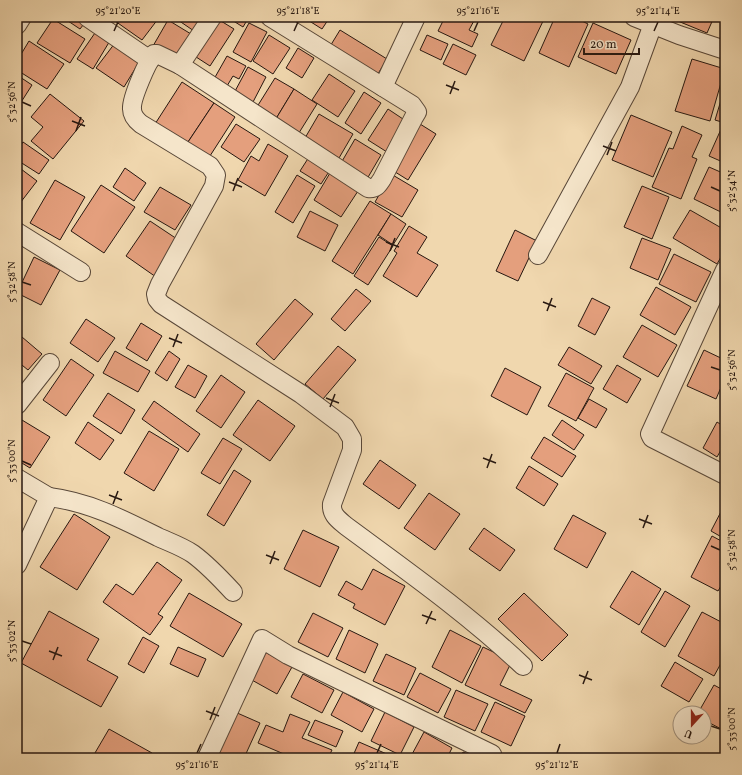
<svg xmlns="http://www.w3.org/2000/svg" width="742" height="775" font-family="Vollkorn,serif">
  <style>
    .building { fill: #e49f7d; stroke: #261710 }
    .lines { fill: none; stroke-linecap: round; stroke-linejoin: round }
    .minor-casing { stroke: #584738; stroke-width: 20 }
    .minor { stroke: #f5e5ca; stroke-width: 18 }
    .ticks { fill: none; stroke: #261710; stroke-width: 1.5 }
    .neatline { fill: none; stroke: #261710; stroke-width: 1.5 }
    .ticks-label { font-size: 10px; text-anchor: middle; fill: #261710 }
  </style>
  <rect width="100%" height="100%" fill="#f0d7ae"/>
  <filter id="stains"><feTurbulence type="fractalNoise" baseFrequency=".005" numOctaves="4"/><feColorMatrix values="0 0 0 0 .2 0 0 0 0 .09 0 0 0 0 .02 0 0 0 .5 -.17"/></filter>
  <radialGradient id="worn" r=".72"><stop offset=".6" stop-color="#630" stop-opacity="0"/><stop offset="1" stop-color="#630" stop-opacity=".3"/></radialGradient>
  <g class="building">
    <path d="M62,17H82L87,20L80,29Z"/>
    <path d="M117,17H155L158,19L142,40L115,21Z"/>
    <path d="M176,17H204L194,31L175,18Z"/>
    <path d="M227,17H249L243,27Z"/>
    <path d="M303,17H330L322,29Z"/>
    <path d="M445,17H476L469,30L478,34L472,47L438,31Z"/>
    <path d="M505,17H545L524,61L491,45Z"/>
    <path d="M555,17H574L588,24L569,67L539,53Z"/>
    <path d="M668,17H714L707,33Z"/>
    <path d="M216,18L234,29L210,66L193,55Z"/>
    <path d="M53,19L85,39L70,63L37,43Z"/>
    <path d="M168,20L191,34L176,60L153,46Z"/>
    <path d="M249,23L267,32L251,62L233,52Z"/>
    <path d="M593,23L631,40L616,74L578,57Z"/>
    <path d="M97,30L111,39L93,69L77,59Z"/>
    <path d="M340,30L387,59L376,77L329,48Z"/>
    <path d="M269,35L290,48L273,74L253,61Z"/>
    <path d="M427,35L448,44L441,60L420,50Z"/>
    <path d="M29,41L64,64L47,89L17,70V61Z"/>
    <path d="M115,43L141,59L124,87L96,68Z"/>
    <path d="M453,44L476,55L466,75L443,64Z"/>
    <path d="M298,48L314,58L302,78L286,68Z"/>
    <path d="M227,56L246,66L239,79L233,76L227,86L214,79Z"/>
    <path d="M692,59L725,69L710,121L675,111Z"/>
    <path d="M248,67L266,77L253,102L234,93Z"/>
    <path d="M329,74L355,91L338,117L312,100Z"/>
    <path d="M17,75L32,85L18,107L17,106Z"/>
    <path d="M275,78L294,89L274,122L255,110Z"/>
    <path d="M182,82L214,103L186,145L155,124Z"/>
    <path d="M725,87V123L715,120Z"/>
    <path d="M294,89L317,104L297,136L274,122Z"/>
    <path d="M364,92L381,103L361,134L345,123Z"/>
    <path d="M50,94L84,121L53,159L31,141L43,127L31,117Z"/>
    <path d="M214,103L235,117L208,159L186,145Z"/>
    <path d="M388,109L406,121L387,152L368,140Z"/>
    <path d="M319,114L353,134L339,158L305,138Z"/>
    <path d="M631,115L672,132L653,177L612,160Z"/>
    <path d="M236,124L260,139L244,162L221,147Z"/>
    <path d="M420,124L436,134L408,180L392,170Z"/>
    <path d="M682,126L702,135L692,157L697,159L681,199L652,187L669,148L673,149Z"/>
    <path d="M722,127L725,129V163L709,156Z"/>
    <path d="M355,139L381,155L367,179L341,163Z"/>
    <path d="M23,142L49,160L39,174L17,160V151Z"/>
    <path d="M268,144L288,156L265,196L238,180L251,156L259,161Z"/>
    <path d="M309,157L330,170L321,184L300,171Z"/>
    <path d="M17,166L37,181L17,207Z"/>
    <path d="M709,167L725,174V214L694,199Z"/>
    <path d="M125,168L146,183L134,201L113,187Z"/>
    <path d="M330,173L358,191L341,217L314,200Z"/>
    <path d="M391,174L418,190L402,217L375,202Z"/>
    <path d="M297,175L315,186L293,223L275,212Z"/>
    <path d="M55,180L85,197L60,240L30,223Z"/>
    <path d="M101,185L135,207L104,253L71,231Z"/>
    <path d="M642,186L669,197L652,239L624,227Z"/>
    <path d="M160,187L191,205L175,230L144,212Z"/>
    <path d="M370,201L391,214L353,274L332,261Z"/>
    <path d="M690,210L725,230V250L717,264L673,238Z"/>
    <path d="M310,211L338,225L325,251L297,237Z"/>
    <path d="M391,214L406,224L393,245L378,235Z"/>
    <path d="M150,221L180,241L156,277L126,256Z"/>
    <path d="M409,226L427,237L417,253L438,265L417,297L383,276L397,253L394,251Z"/>
    <path d="M515,230L537,241L518,281L496,271Z"/>
    <path d="M379,237L393,246L368,285L354,276Z"/>
    <path d="M642,238L671,249L658,280L630,268Z"/>
    <path d="M674,254L711,272L696,302L659,284Z"/>
    <path d="M34,257L60,270L41,305L17,293Z"/>
    <path d="M656,287L691,307L675,335L640,315Z"/>
    <path d="M356,289L371,301L345,331L331,319Z"/>
    <path d="M592,298L610,307L595,335L578,326Z"/>
    <path d="M295,299L313,314L274,360L256,344Z"/>
    <path d="M86,319L115,338L98,362L70,343Z"/>
    <path d="M141,323L162,336L147,361L126,348Z"/>
    <path d="M642,325L677,345L658,377L623,357Z"/>
    <path d="M22,337L42,354L28,370L17,361V344Z"/>
    <path d="M338,346L356,360L323,399L305,384Z"/>
    <path d="M569,347L602,366L591,384L558,365Z"/>
    <path d="M704,350L725,360V378L716,399L687,386Z"/>
    <path d="M115,351L150,371L138,392L103,373Z"/>
    <path d="M169,351L180,359L167,381L155,373Z"/>
    <path d="M71,359L94,375L66,416L43,400Z"/>
    <path d="M188,365L207,376L195,398L175,387Z"/>
    <path d="M617,365L641,379L627,403L603,389Z"/>
    <path d="M505,368L541,387L527,415L491,396Z"/>
    <path d="M566,373L594,388L576,421L548,406Z"/>
    <path d="M221,375L245,392L221,428L196,411Z"/>
    <path d="M108,393L135,410L121,434L93,416Z"/>
    <path d="M589,399L607,409L596,428L578,418Z"/>
    <path d="M258,400L295,426L270,461L233,435Z"/>
    <path d="M154,401L200,434L188,452L142,419Z"/>
    <path d="M17,417L50,437L30,468L17,460Z"/>
    <path d="M562,420L584,435L574,450L552,435Z"/>
    <path d="M88,422L114,440L100,460L75,443Z"/>
    <path d="M717,422L725,427V443L717,457L703,448Z"/>
    <path d="M149,431L179,449L154,491L124,473Z"/>
    <path d="M544,437L576,456L562,477L531,458Z"/>
    <path d="M223,438L242,449L220,484L201,473Z"/>
    <path d="M380,460L416,485L399,509L363,484Z"/>
    <path d="M529,466L558,484L544,506L516,488Z"/>
    <path d="M234,470L251,481L224,526L207,515Z"/>
    <path d="M429,493L460,514L435,550L404,528Z"/>
    <path d="M725,504V539L711,531Z"/>
    <path d="M74,514L110,537L77,590L40,567Z"/>
    <path d="M573,515L606,533L587,568L554,549Z"/>
    <path d="M484,528L515,550L500,571L469,549Z"/>
    <path d="M303,530L339,547L320,587L284,569Z"/>
    <path d="M712,536L725,543V582L724,581L718,591L691,577Z"/>
    <path d="M157,562L182,580L158,614L163,617L150,635L103,602L116,584L133,595Z"/>
    <path d="M373,569L405,586L385,625L353,608L355,604L338,595L346,581L362,590Z"/>
    <path d="M632,571L661,589L639,625L610,607Z"/>
    <path d="M665,591L690,606L665,647L641,632Z"/>
    <path d="M189,593L242,624L223,657L170,626Z"/>
    <path d="M524,593L568,635L542,661L498,619Z"/>
    <path d="M49,611L99,639L87,660L118,677L101,707L21,663Z"/>
    <path d="M702,612L725,624V656L714,676L678,656Z"/>
    <path d="M313,613L343,628L328,657L298,642Z"/>
    <path d="M349,630L378,644L365,673L336,659Z"/>
    <path d="M450,630L481,646L462,683L432,667Z"/>
    <path d="M143,637L159,646L144,673L128,664Z"/>
    <path d="M178,647L206,659L198,677L170,664Z"/>
    <path d="M483,647L512,661L500,685L532,700L525,713L465,685Z"/>
    <path d="M265,652L292,667L277,694L250,679Z"/>
    <path d="M386,654L416,668L404,695L373,681Z"/>
    <path d="M675,662L703,679L689,702L661,686Z"/>
    <path d="M420,673L451,689L438,713L407,697Z"/>
    <path d="M303,674L334,690L322,713L291,697Z"/>
    <path d="M714,685L725,691V731L704,720V713H698Z"/>
    <path d="M456,690L488,704L475,731L444,717Z"/>
    <path d="M343,692L374,709L362,732L331,715Z"/>
    <path d="M495,702L525,716L511,746L481,732Z"/>
    <path d="M235,712L260,723L244,758H214Z"/>
    <path d="M385,712L414,727L400,755L371,741Z"/>
    <path d="M290,714L310,722L302,738L332,750L328,758H291V757L258,743L266,725L283,732Z"/>
    <path d="M315,720L343,731L336,747L308,735Z"/>
    <path d="M109,729L152,753L149,758H92Z"/>
    <path d="M424,732L452,748L447,758H410Z"/>
    <path d="M359,742L396,758H352Z"/>
    <path d="M463,752L476,758H460Z"/>
  </g>
  <g class="lines">
    <g class="minor-casing">
      <g id="minor">
        <path d="M87,17L150,60"/>
        <path d="M270,17L412,105L417,112L414,117L382,179C378,185 376,189 368,188L180,65L157,54H154C147,62 131,99 132,109C132,116 136,120 141,124L210,166L216,175L214,186L160,284L156,294L157,299L161,304L301,394L345,427L352,439V450L332,504C331,515 339,520 346,526C407,571 468,614 523,666"/>
        <path d="M634,17L679,35L725,50"/>
        <path d="M17,25L22,17"/>
        <path d="M180,65L212,17"/>
        <path d="M383,87L416,17"/>
        <path d="M17,232L81,272"/>
        <path d="M538,255L630,87L653,24"/>
        <path d="M725,270L650,434L652,438L725,475"/>
        <path d="M17,405L50,363"/>
        <path d="M17,478L49,497L17,565"/>
        <path d="M49,497C89,502 122,519 158,537C169,542 183,547 193,554C208,565 221,579 233,592"/>
        <path d="M207,758L262,639L288,655L492,754"/>
      </g>
    </g>
    <use href="#minor" class="minor"/>
  </g>
  <path class="ticks" d="M114,31L118,22M294,31L298,22M474,31L478,22M654,31L658,22M446,85L459,90M450,94L455,81M22,102L31,106M72,121L85,126M76,131L81,117M603,146L616,151M607,155L612,142M229,182L242,187M711,187L720,191M233,191L238,178M386,242L399,247M390,251L395,238M22,282L31,285M543,302L556,307M547,311L552,298M169,338L182,343M173,347L178,334M711,367L720,370M326,398L339,403M330,407L335,394M483,458L496,463M22,461L31,465M487,468L492,454M109,495L122,500M113,504L118,491M639,519L652,524M643,528L648,515M711,546L720,550M266,555L279,560M270,564L275,551M422,615L436,620M426,624L432,611M22,641L31,644M49,651L62,656M53,660L58,647M579,675L592,680M583,684L588,671M206,711L219,716M210,720L215,707M711,726L720,729M197,753L201,744M377,753L381,744M557,753L560,744"/>
  <rect width="742" height="775" fill="none" stroke="#f0d7ae" stroke-width="44"/>
  <g transform="translate(692 725) rotate(201)"><circle r="19" fill="#f5e5ca" stroke="#a29380"/>
  <path d="M0-3L7 15L0 10L-7 15Z" fill="#8f2418"/>
  <text y="-6" font-size="11" font-weight="bold" text-anchor="middle" fill="#261710">U</text>
  </g>
  <path d="M584 48v6h55v-6" fill="none" stroke="#261710" stroke-width="2"/>
  <text x="590" y="48" font-size="12" fill="#261710" stroke="#f5e5ca" stroke-width="3" paint-order="stroke">20 m</text>
  <rect x="22" y="22" width="698" height="731" class="neatline"/>
  <g class="ticks-label">
    <text x="118" y="14">95°21'20"E</text>
    <text x="298" y="14">95°21'18"E</text>
    <text x="478" y="14">95°21'16"E</text>
    <text x="658" y="14">95°21'14"E</text>
    <text transform="translate(11 102) rotate(-90)" y="4">5°32'56"N</text>
    <text transform="translate(731 191) rotate(-90)" y="4">5°32'54"N</text>
    <text transform="translate(11 282) rotate(-90)" y="4">5°32'58"N</text>
    <text transform="translate(731 370) rotate(-90)" y="4">5°32'56"N</text>
    <text transform="translate(11 461) rotate(-90)" y="4">5°33'00"N</text>
    <text transform="translate(731 550) rotate(-90)" y="4">5°32'58"N</text>
    <text transform="translate(11 641) rotate(-90)" y="4">5°33'02"N</text>
    <text transform="translate(731 729) rotate(-90)" y="4">5°33'00"N</text>
    <text x="197" y="768">95°21'16"E</text>
    <text x="377" y="768">95°21'14"E</text>
    <text x="557" y="768">95°21'12"E</text>
  </g>
  <rect width="100%" height="100%" filter="url(#stains)"/>
  <rect width="100%" height="100%" fill="url(#worn)"/>
</svg>
